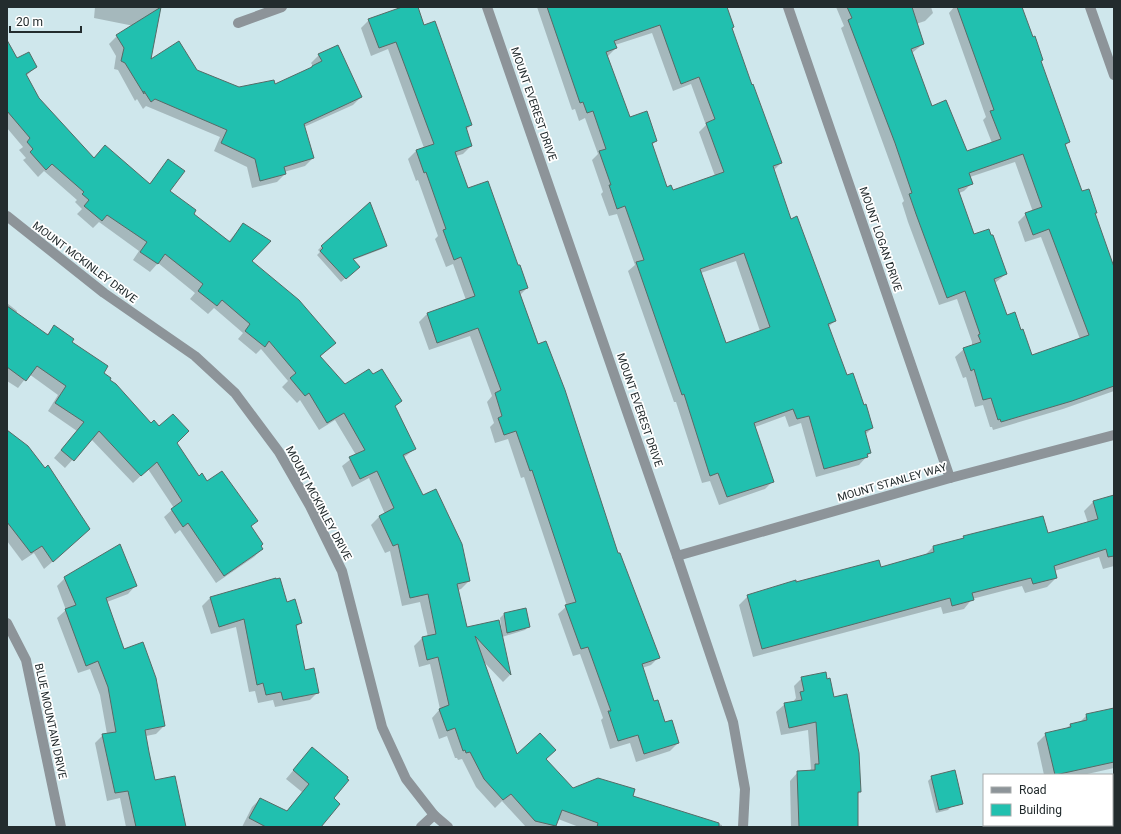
<svg xmlns="http://www.w3.org/2000/svg" width="1121" height="834" font-family="Roboto,sans-serif">
  <style>
    .shadow { fill: #0003; fill-rule: evenodd }
    .building { fill: #21c0af; stroke: #566b67; fill-rule: evenodd }
    .lines { fill: none; stroke-linecap: round; stroke-linejoin: round }
    .street { stroke: #8d9499; stroke-width: 10 }
    .labels { text-anchor: middle; stroke-width: 3.5; stroke-linejoin: round; paint-order: stroke }
    .street-label { font-size: 11px; fill: #232c2e; stroke: #fff }
  </style>
  <rect width="100%" height="100%" fill="#cfe7ec"/>
  <g class="shadow">
    <path d="M95,7H160L149,62L196,71L238,88L274,86L309,70L313,66L311,63L319,55L361,97L353,105L304,127L313,158L305,166L284,172L285,174L277,182L252,188L247,167L214,151L220,137L146,106L143,109L137,99L135,101L118,70L114,69L116,56L109,44L117,36L134,26L94,18Z"/>
    <path d="M405,7H417L424,26L471,125L466,130L471,146L463,154L456,156L468,190L518,267L527,288L520,295L618,554L659,657L651,665L642,668L654,702L664,724L678,743L670,751L636,762L630,743L610,749L601,720L603,718L580,654L573,656L558,614L567,606L524,477L521,478L508,439L495,443L490,427L494,423L487,402L492,396L470,336L429,350L419,322L427,314L466,300L453,264L446,267L435,239L438,236L418,180L416,181L408,159L416,151L424,148L388,49L371,56L361,28L369,20Z"/>
    <path d="M537,7H726L733,27L731,29L751,86L781,163L773,171L790,220L835,321L828,327L846,377L872,428L865,435L870,453L859,465L816,477L801,423L789,427L785,416L755,427L773,481L765,489L719,505L710,481L702,483L676,402H674L628,271L635,265L617,214L609,216L601,194L603,192L592,160L598,154L585,118L579,121L575,109L572,110ZM652,33L673,91L691,84L706,125L699,132L715,176L672,191L667,188L652,145L656,141L629,118L607,57L616,48L615,45ZM736,261L760,331L725,344L701,273Z"/>
    <path d="M836,7H931L933,13L925,21L916,24L923,44L912,53L932,107L966,152L992,143L983,120L986,117L949,13L954,7H1021L1069,142L1065,146L1082,193L1096,212L1094,214L1114,269V391L1063,409L993,430L992,427H990L983,405L975,407L966,377L963,378L955,357L964,349L972,346V342L957,299L939,305L908,222L902,203L904,201L841,28L844,26ZM1015,162L1033,212L1026,214L1018,222L1025,242L1041,237L1080,339L1032,357L1006,316L995,283L1006,274L974,236L959,193L964,191L972,183L970,177Z"/>
    <path d="M7,56L36,67L26,76L38,99L93,159L105,146L149,184L169,160L168,191L193,214L228,242L243,225L251,261L335,343L320,357L344,385L400,401L394,407L415,449L403,458L422,497L469,581L461,589L458,590L467,628L502,633L500,618L504,614L526,609L529,626L525,630L502,637L510,675L503,682L483,661L517,755L545,759L573,789L632,796L722,825V827H579L558,819L553,827H526L502,801L495,808L476,787L462,759L458,760L457,758H455L447,736L439,739L432,718L440,709L430,664L419,667L414,646L422,638L428,637L420,602L402,606L390,551L385,553L371,525L379,517L385,514L369,478L352,487L342,466L356,455L335,420L319,430L300,400L297,403L282,387L288,381L261,349L256,354L238,339L243,333L214,308L208,314L190,299L195,293L158,263L150,272L133,260L139,251L99,222L93,228L77,214L82,209L75,202L77,200L44,171L38,177L23,160L26,158L19,150L23,147L7,128Z"/>
    <path d="M322,246H386L382,249L353,260L355,270L341,282L317,255L320,252L318,250Z"/>
    <path d="M7,303L17,311L16,314L46,335L55,327L151,425L176,443L198,477L257,521L250,527L262,549L254,557L216,583L180,530L175,534L164,517L174,508L148,469L133,483L91,439L65,468L54,458L77,431L48,411L58,395L29,374L18,388L7,381Z"/>
    <path d="M7,431L81,537L44,569L34,553L22,561L7,541Z"/>
    <path d="M1114,497V566L1103,569L1099,557L1054,571L1056,578L1047,587L1025,593L1022,586L972,599L964,609L943,614L941,607L753,657L739,605L748,596L796,584L880,568L924,556L933,547L961,540L964,537L1048,534L1088,523L1084,511L1093,502Z"/>
    <path d="M65,578L136,585L128,594L107,602L124,650L164,726L156,734L146,736L154,781L185,827H126L120,798L107,801L95,743L103,735L107,734L100,695L90,669L78,673L57,618L66,610L57,586Z"/>
    <path d="M210,598L301,623L295,628L304,671L318,692L310,700L275,707L273,700L258,703L255,691L249,692L236,627L211,634L202,606Z"/>
    <path d="M802,678L833,698L860,792L857,795V827H791L790,781L798,772H808L811,769L808,730L781,735L776,712L785,704L793,702L796,698L794,686Z"/>
    <path d="M1114,709V768L1083,775H1044L1037,743L1046,734L1066,729L1070,725L1079,723L1087,715Z"/>
    <path d="M312,748L332,798L320,827H242L252,807L260,799L286,812L302,792L286,779Z"/>
    <path d="M932,777L952,806L948,810L936,813L928,781Z"/>
  </g>
  <g class="building">
    <path d="M161,7L151,59L179,41L197,70L239,87L274,80L275,84L312,67V66L322,61L318,54L338,45L362,97L304,124L314,158L284,167L286,174L260,181L255,159L221,143L227,130L155,99L151,102L144,91V94L125,63L121,61L124,48L116,35Z"/>
    <path d="M402,7H418L424,25L435,21L472,125L466,127L472,146L455,152L468,188L488,181L518,265H520L528,288L519,291L538,344L546,341L565,390L618,553H620L660,658L642,664L654,701L658,700L665,722L672,720L679,743L644,754L638,735L618,741L608,711H611L588,647L581,649L565,605L576,602L532,470L530,471L516,431L504,435L498,418L502,416L495,393L501,390L478,328L437,343L427,313L475,296L461,257L454,260L443,230L446,229L426,172L424,173L416,150L434,144L396,42L379,48L368,19Z"/>
    <path d="M547,7H727L734,27L732,28L752,85L753,84L782,163L773,166L791,219L797,216L836,321L828,324L847,375L853,373L864,405L866,404L873,428L865,431L871,453L867,454L868,457L824,469L809,416L797,419L793,409L754,423L774,482L727,497L718,473L710,476L684,394L682,395L636,262L644,260L625,206L617,209L609,185H611L599,151L606,149L593,111L587,113L583,102L580,103ZM660,25L681,84L699,77L715,119L706,123L724,172L673,190L671,185L667,187L652,143L657,141L647,111L630,117L606,52L617,48L614,41ZM744,253L770,327L726,343L700,269Z"/>
    <path d="M847,7H912L924,44L911,49L932,106L946,100L967,151L1001,139L990,111L994,110L957,7H1022L1033,37L1035,36L1043,60L1041,61L1070,142L1065,144L1082,191L1089,189L1097,213H1095L1114,267V386L1072,401L1001,422L1000,419L998,420L991,398L983,400L974,369L971,371L963,348L981,342L978,335L980,334L965,291L947,298L916,214L909,194L912,193L895,143L848,20L852,18ZM1023,154L1042,207L1025,213L1033,235L1049,229L1089,335L1032,355L1023,329L1021,330L1015,312L1007,315L994,279L1007,274L993,235H991L989,229L974,234L958,189L973,184L969,173Z"/>
    <path d="M7,40L17,58L29,52L37,67L26,74L39,98L94,158L105,145L150,184L168,159L185,171L170,191L196,210L194,214L230,242L243,223L271,241L252,261L299,300L336,343L320,356L345,384L369,369L373,374L382,369L402,401L395,406L416,449L403,455L423,495L436,489L462,544L470,581L457,584L467,627L499,620L511,675L475,636L517,754L540,733L556,750L546,759L573,788L598,778L635,789L633,796L719,823V827H597L598,823L562,810L556,826L535,821L511,794L503,800L484,779L470,752L466,753L465,750L463,751L455,728L447,731L439,709L449,705L438,657L427,660L422,637L436,634L428,594L410,598L398,544L393,546L379,516L394,508L377,471L360,479L349,457L365,450L344,413L327,423L309,393L305,396L290,378L296,373L269,341L265,347L245,331L250,324L222,300L217,306L198,291L203,284L165,254L158,264L140,252L147,242L107,215L102,221L84,206L89,200L82,194L84,192L52,164L46,170L30,152L33,149L27,142L30,138L7,111Z"/>
    <path d="M370,202L387,246L353,259L360,267L346,279L320,251L323,248L321,246Z"/>
    <path d="M7,306L48,335L54,325L74,339L72,342L108,366L104,373L111,378L110,380L116,384L151,423L154,420L159,426L173,414L189,431L177,443L199,476L202,473L207,481L222,471L258,521L251,526L263,544L261,546L263,549L224,576L188,523L183,527L171,509L182,501L157,462L141,476L99,431L74,461L61,450L84,422L55,403L66,386L37,366L26,381L7,367Z"/>
    <path d="M7,430L28,446L45,468L48,465L90,529L53,562L42,546L31,553L7,522Z"/>
    <path d="M1114,495V556L1108,557L1106,549L1054,566L1057,578L1033,584L1031,578L972,593L974,600L952,606L950,598L762,649L747,595L796,580V582L879,560L881,567L934,552L933,546L964,538L963,536L1043,516L1048,533L1098,519L1093,501Z"/>
    <path d="M120,544L137,586L106,598L124,649L143,642L156,678L165,726L145,730L149,752L155,780L175,776L186,827H136L128,791L115,793L102,734L116,732L108,687L98,661L86,666L65,609L76,605L64,577Z"/>
    <path d="M276,578V579L280,578L287,602L295,599L302,623L296,625L305,670L314,668L319,693L283,700L281,692L266,695L263,683L257,685L244,619L219,627L210,597Z"/>
    <path d="M526,608L530,627L507,633L504,613Z"/>
    <path d="M826,672L827,679L830,678L834,697L847,694L859,753L861,792H858V827H799L797,771L815,770V764H819L816,722L789,728L784,703L802,700L800,692L804,691L801,677Z"/>
    <path d="M1114,708V762L1055,775L1045,733L1071,727L1070,724L1087,720L1086,714Z"/>
    <path d="M312,747L348,777L347,779L349,780L334,798L340,804L321,827H266L249,818L260,798L287,811L309,784L293,770Z"/>
    <path d="M955,770L963,804L939,810L931,776Z"/>
  </g>
  <g class="lines">
    <g class="street">
      <path d="M487,7L677,556L733,722L745,789L743,827"/>
      <path d="M788,7L950,478"/>
      <path d="M1090,7L1114,75"/>
      <path d="M238,23L282,7"/>
      <path d="M7,216L104,293L195,356L235,393L279,452L310,506L342,571L382,727L406,779L434,815L448,827"/>
      <path d="M677,556L950,478L1114,435"/>
      <path d="M7,623L26,660L61,827"/>
      <path d="M421,827L434,815"/>
    </g>
  </g>
  <g class="labels">
    <g class="street-label">
      <text transform="translate(534 104) rotate(71)" y="4">MOUNT EVEREST DRIVE</text>
      <text transform="translate(881 239) rotate(71)" y="4">MOUNT LOGAN DRIVE</text>
      <text transform="translate(85 262) rotate(37)" y="4">MOUNT MCKINLEY DRIVE</text>
      <text transform="translate(640 410) rotate(71)" y="4">MOUNT EVEREST DRIVE</text>
      <text transform="translate(892 482) rotate(-16)" y="4">MOUNT STANLEY WAY</text>
      <text transform="translate(319 503) rotate(62)" y="4">MOUNT MCKINLEY DRIVE</text>
      <text transform="translate(51 721) rotate(78)" y="4">BLUE MOUNTAIN DRIVE</text>
    </g>
  </g>
  <rect width="1121" height="834" fill="none" stroke="#232c2e" stroke-width="16"/>
  <rect x="983" y="774" width="130" height="52" fill="#ffffff" stroke="#a7abab"/>
  <rect x="991" y="787" width="20" height="6" fill="#8d9499" stroke="#a7abab"/>
  <text x="1019" y="794" font-size="12" fill="#232c2e">Road</text>
  <rect x="991" y="804" width="20" height="12" fill="#21c0af" stroke="#a7abab"/>
  <text x="1019" y="814" font-size="12" fill="#232c2e">Building</text>
  <path d="M10 26v6h71v-6" fill="none" stroke="#232c2e" stroke-width="2"/>
  <text x="16" y="26" font-size="12" fill="#232c2e" stroke="#ffffff" stroke-width="3" paint-order="stroke">20 m</text>
</svg>
